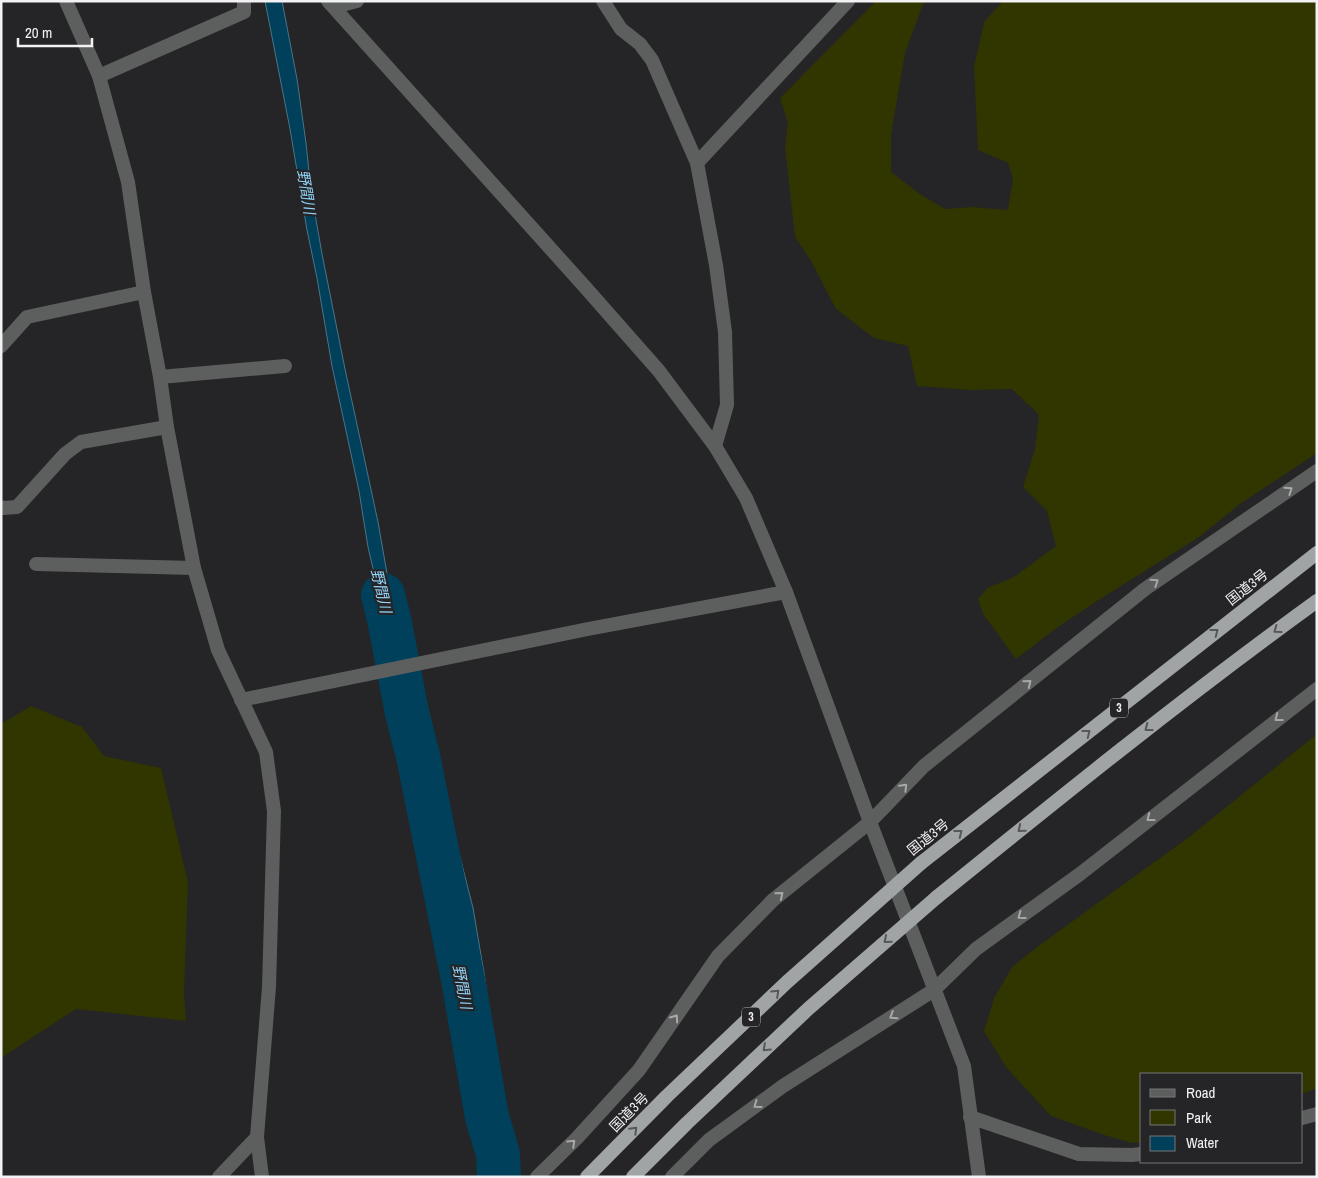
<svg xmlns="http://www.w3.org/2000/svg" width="1318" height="1178" font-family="'Archivo Narrow','Noto Sans JP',sans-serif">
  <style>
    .green { fill: #313500 }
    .water { fill: #00405a; stroke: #497588 }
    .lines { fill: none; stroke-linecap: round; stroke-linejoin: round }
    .river { stroke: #00405a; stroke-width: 44 }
    .minor { stroke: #5d5f5e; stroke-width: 14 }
    .tertiary { stroke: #5d5f5e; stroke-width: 14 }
    .trunk { stroke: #a0a4a4; stroke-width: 14 }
    .trunk-bridge { stroke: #a0a4a4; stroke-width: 14 }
    .oneway { stroke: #a8a8a9 }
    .oneway2 { stroke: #565759 }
    .labels { text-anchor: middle; stroke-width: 4.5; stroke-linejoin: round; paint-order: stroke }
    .shield { fill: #252427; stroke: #b4b4b6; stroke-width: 1 }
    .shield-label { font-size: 12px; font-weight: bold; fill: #f2f1f4 }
    .street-label { font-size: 14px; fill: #f2f1f4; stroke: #252427 }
    .water-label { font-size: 15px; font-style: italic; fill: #93d4f8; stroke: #252427 }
  </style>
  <rect width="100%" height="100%" fill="#252427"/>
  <g class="green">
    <path d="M876,1H926L922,7L905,53L891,135V172L920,194L945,209L972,207L1008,210L1013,178L1008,163L978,150L974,67L984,22L1003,1H1317V453L1240,504L1199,537L1097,601L1058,627L1016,659L983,614L978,599L987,588L1014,577L1056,546L1047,511L1023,487L1035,449L1039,415L1012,389L971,390L917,386L908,346L874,338L836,309L811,261L795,237L785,147L788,123L780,98Z"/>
    <path d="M31,706L82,727L104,756L161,768L188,882L184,993L186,1021L76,1009L1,1058V724Z"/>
    <path d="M1317,734V1087L1315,1089L1302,1094V1074H1142V1142L1132,1143L1104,1135L1051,1116L1006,1067L984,1031L994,998L1012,967L1041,944L1189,837Z"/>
  </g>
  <path class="water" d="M265,1H282L297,79L306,143L311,191L322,254L345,369L378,522L389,585L402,635L427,705L440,760L458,849L473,908L484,973L503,1106L509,1177H492L486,1087L481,1034L469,966L456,914L444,852L410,700L385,620L368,547L359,491L332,366L317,278L307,230L290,129Z"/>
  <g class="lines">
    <path class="river" d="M383,595L389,619L407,713L418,756L464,985L487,1117L498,1154L499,1177"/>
    <g class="minor">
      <path d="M66,1L99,76L128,182L144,292L160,377L167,427L194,568L218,650L266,752L274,811L269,987L257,1137L262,1177"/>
      <path d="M603,1L621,29L640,44L652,60L697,163L716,265L725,332L727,405L715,446"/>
      <path d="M99,76L244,12V1"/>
      <path d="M697,163L848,1"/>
      <path d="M1,346L27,317L144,292"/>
      <path d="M160,377L285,366"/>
      <path d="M1,507L3,508L17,507L65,454L81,442L167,427"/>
      <path d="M36,564L194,568"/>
      <path d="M241,700L588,629L786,592"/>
      <path d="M219,1177L257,1137"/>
      <path d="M537,1177L577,1138L639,1070L718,956L773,900L870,822L924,766L1145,589L1317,471"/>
      <path d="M672,1177L709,1140L783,1086L934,990L976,949L1080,874L1317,689"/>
    </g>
    <g class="tertiary">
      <path d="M328,1L585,287L659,371L715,446L746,498L786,592L870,822L964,1066L979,1177"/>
      <path d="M334,7L357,1"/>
      <path d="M970,1117L1079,1154L1132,1155L1142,1154"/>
      <path d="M1302,1118L1317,1114"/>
    </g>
    <g class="trunk">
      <path d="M921,863L1317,553"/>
      <path d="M937,897C1062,796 1187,695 1317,601"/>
    </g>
    <g class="trunk-bridge">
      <path d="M587,1177L667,1096L787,982L921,863"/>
      <path d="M633,1177L687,1123L808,1009L937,897"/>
    </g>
  </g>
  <defs><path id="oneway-chevron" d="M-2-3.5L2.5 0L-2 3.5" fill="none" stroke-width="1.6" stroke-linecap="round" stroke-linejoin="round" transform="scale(1.25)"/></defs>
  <g class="oneway">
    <use href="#oneway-chevron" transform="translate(1289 490) rotate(-34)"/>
    <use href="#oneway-chevron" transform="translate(1155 582) rotate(-34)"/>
    <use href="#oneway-chevron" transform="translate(1028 683) rotate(-39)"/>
    <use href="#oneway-chevron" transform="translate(1278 718) rotate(142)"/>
    <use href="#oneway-chevron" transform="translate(904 787) rotate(-46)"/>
    <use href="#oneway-chevron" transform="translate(1150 818) rotate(142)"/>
    <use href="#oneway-chevron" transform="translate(780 895) rotate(-39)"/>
    <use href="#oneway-chevron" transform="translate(1021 916) rotate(144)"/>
    <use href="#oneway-chevron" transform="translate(893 1016) rotate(147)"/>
    <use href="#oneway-chevron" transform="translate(675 1018) rotate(-55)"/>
    <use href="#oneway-chevron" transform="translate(757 1105) rotate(144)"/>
    <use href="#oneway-chevron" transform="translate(572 1143) rotate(-44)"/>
  </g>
  <g class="oneway2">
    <use href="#oneway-chevron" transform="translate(1277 630) rotate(144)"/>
    <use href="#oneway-chevron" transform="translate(1215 632) rotate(-38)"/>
    <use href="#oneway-chevron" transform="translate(1148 728) rotate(143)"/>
    <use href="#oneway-chevron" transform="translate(1087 733) rotate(-38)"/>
    <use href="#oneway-chevron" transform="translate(1021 829) rotate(141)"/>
    <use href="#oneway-chevron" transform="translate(959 833) rotate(-38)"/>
    <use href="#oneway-chevron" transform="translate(887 940) rotate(139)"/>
    <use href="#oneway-chevron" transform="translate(776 993) rotate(-43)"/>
    <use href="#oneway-chevron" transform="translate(766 1048) rotate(137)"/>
    <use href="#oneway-chevron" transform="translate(634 1130) rotate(-45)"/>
  </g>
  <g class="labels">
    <g class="shield">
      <rect x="1110" y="698.5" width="18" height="19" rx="4"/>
      <rect x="742" y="1007.5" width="18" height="19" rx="4"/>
    </g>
    <g class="shield-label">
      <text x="1119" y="712">3</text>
      <text x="751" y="1021">3</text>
    </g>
    <g class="street-label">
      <text transform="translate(1247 587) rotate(-38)" y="5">国道3号</text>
      <text transform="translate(928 837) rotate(-39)" y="5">国道3号</text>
      <text transform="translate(629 1112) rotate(-45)" y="5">国道3号</text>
    </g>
    <g class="water-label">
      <text transform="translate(306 192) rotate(81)" y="5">野間川</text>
      <text transform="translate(381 591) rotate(77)" y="5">野間川</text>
      <text transform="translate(462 987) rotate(79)" y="5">野間川</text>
    </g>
  </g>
  <rect width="1318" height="1178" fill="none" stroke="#f2f1f4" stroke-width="5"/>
  <rect x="1140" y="1073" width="162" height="90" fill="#252427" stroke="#777679"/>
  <rect x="1150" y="1089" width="25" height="8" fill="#5d5f5e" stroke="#777679"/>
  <text x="1186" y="1098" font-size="15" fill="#f2f1f4">Road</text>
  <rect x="1150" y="1110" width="25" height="15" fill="#313500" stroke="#777679"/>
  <text x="1186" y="1123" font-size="15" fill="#f2f1f4">Park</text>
  <rect x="1150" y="1136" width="25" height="15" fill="#00405a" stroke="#777679"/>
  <text x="1186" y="1148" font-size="15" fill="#f2f1f4">Water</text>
  <path d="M18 38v8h74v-8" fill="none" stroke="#f2f1f4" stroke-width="2.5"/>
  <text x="25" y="38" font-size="15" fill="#f2f1f4" stroke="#252427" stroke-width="4" paint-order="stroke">20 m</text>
</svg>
